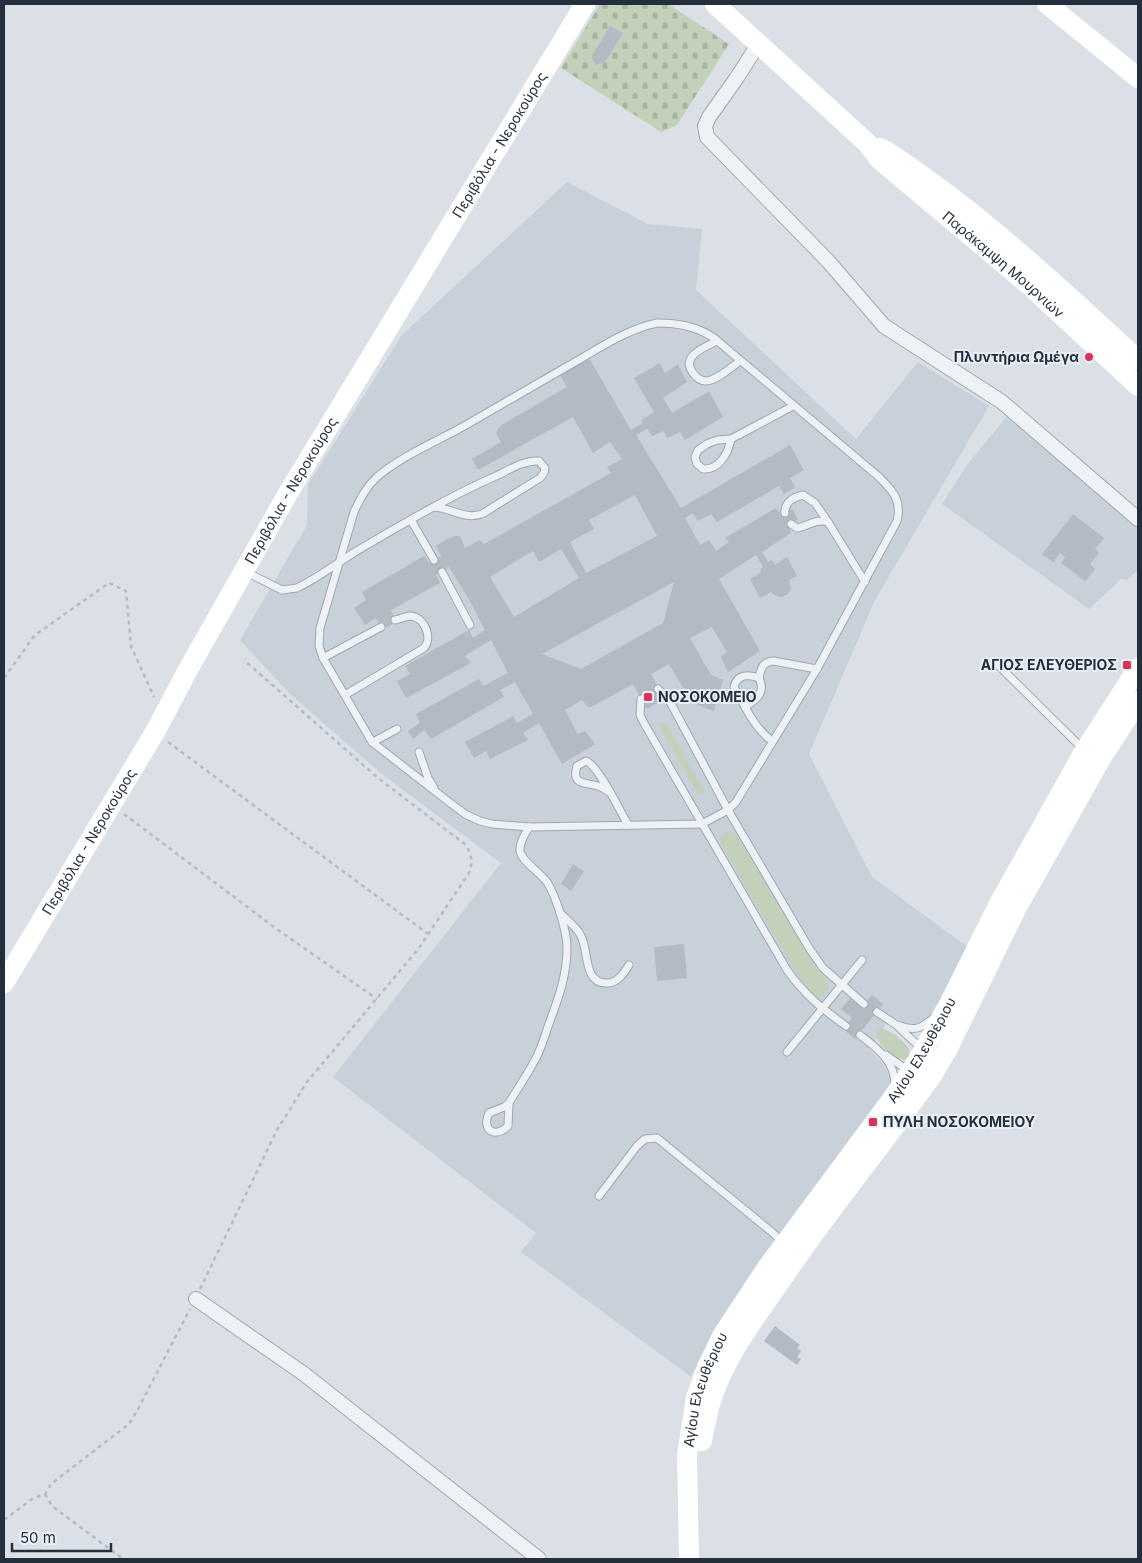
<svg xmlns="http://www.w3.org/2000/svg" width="1142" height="1563" font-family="Inter,sans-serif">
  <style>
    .built { fill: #c8d0d9 }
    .grass { fill: #c3d1bb }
    .cemetery { fill: url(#cemetery-stones) }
    .building { fill: #b2bac4; fill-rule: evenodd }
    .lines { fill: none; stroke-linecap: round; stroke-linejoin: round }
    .lane-casing { stroke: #a0a7b1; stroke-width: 9 }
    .street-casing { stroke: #a0a7b1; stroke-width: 16 }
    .path { stroke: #b5bbc2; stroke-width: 2.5; stroke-dasharray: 4 4; stroke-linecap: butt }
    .lane { stroke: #eef1f5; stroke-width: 7 }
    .street { stroke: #eef1f5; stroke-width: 14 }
    .secondary { stroke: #fff; stroke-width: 20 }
    .poi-dot { fill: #d93359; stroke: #eaeff5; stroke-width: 2 }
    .labels { text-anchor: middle; stroke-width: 4; stroke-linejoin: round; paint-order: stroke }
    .street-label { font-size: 14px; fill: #242f3e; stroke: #eaeff5 }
    .poi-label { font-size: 14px; font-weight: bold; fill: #242f3e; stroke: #eaeff5; text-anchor: end }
  </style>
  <defs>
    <pattern id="cemetery-stones" width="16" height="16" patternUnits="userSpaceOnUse" patternTransform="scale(1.25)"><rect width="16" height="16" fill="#c3d1bb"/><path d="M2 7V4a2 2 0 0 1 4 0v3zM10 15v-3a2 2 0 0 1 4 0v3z" fill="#a7b4a2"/></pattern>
  </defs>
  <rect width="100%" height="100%" fill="#dbe0e7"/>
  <g class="built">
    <path d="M567,182L648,224L702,229L696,290L856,439L918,362L989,406L875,600L809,754L872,877L972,950L941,1000L925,1022L911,1024L891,1017L869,1049L883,1064L891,1078L888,1094L726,1311L716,1337L690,1376L521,1252L536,1233L333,1077L501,863L383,775L290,694L240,640L307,525L308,485L401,336Z"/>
    <path d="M1007,416L1138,526V570L1127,580L1121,579L1089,609L942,504L967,465Z"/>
  </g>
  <g class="grass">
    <path d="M665,721L705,792L699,796L658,724Z"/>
    <path d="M724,832L734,833L739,838L814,965L828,983L829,988L823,995L818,996L813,994L797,974L723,848L720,841Z"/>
    <path d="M880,1029C891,1029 903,1041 909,1049V1056L903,1060C892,1055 877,1046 876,1033Z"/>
  </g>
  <path class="cemetery" d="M600,4H668L729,44L677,125L661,132L561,68Z"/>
  <g class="building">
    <path d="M610,26L623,33L605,62L596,65L593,61V54Z"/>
    <path d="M589,358L631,430L643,423L642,420L654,412L634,378L660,363L665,373L678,364L687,382L663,398L672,413L709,391L723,417L685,440L680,432L667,438L664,431L652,436L647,429L636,435L681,508L790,445L804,470L790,478L795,487L784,494L779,486L717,522L711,514L698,521L693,513L685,518L700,545L709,540L716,551L729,542L725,538L776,508L781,515L792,509L798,519L788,526L791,533L762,552L768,562L772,560L775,565L787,557L797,576L789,580L791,589L788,594L781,597L775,595L771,592L760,598L750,579L761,572L760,569L763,567L756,555L719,579L760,651L728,672L721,657L727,652L712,627L690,638L711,675L723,680L714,711L684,700L685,691L669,664L651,674L664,699L647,709L633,684L589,708L582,700L565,710L578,734L585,731L595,744L562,764L539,723L523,733L528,740L490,759L486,751L474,758L465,742L513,716L517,723L533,714L515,682L500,690L504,697L431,739L424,730L413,739L408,731L420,723L416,714L479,679L483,686L508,673L491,640L465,656L471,663L406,698L397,681L410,674L405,666L469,630L473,638L485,630L467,596L449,567L436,575L440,583L391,610L396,622L382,630L376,618L365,625L354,608L366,600L362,592L424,556L429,563L441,556L436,546L447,539L455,536H460L465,548L480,540L484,544L611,473L607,467L622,459L610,442L593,453L573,417L478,470L472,459L501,442L496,433L500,426L567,387L560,375ZM635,495L657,536L586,573L570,542L594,529L589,520ZM561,549L579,578L514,617L490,577L533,551L539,562ZM674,582L663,623L581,669L542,654Z"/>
    <path d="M1073,514L1104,538L1095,549L1099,553L1090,564L1095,569L1085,581L1061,563L1065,557L1060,553L1053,562L1042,554Z"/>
    <path d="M573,864L584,871L571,891L561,884Z"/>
    <path d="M684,944L687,978L657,981L654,947Z"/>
    <path d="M872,995L883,1004L855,1039L843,1029L852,1018L841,1009L850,998L861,1007Z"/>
    <path d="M775,1326L800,1345L797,1348L801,1351L797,1357L801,1359L797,1365L764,1341Z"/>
  </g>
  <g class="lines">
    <g class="lane-casing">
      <g id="lane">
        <path d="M657,323C678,323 696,326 714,338L879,477C893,491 902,500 897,521L817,669L736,802L728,810L702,824L529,827L492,824L480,821L465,814L449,802L372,742L323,658L319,646L320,628L354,512C360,499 366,487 377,477C403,455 436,442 466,425C502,404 539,383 575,362C601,347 628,329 657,323Z"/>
        <path d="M717,341C705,347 680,356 693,373C696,377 700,381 706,381C718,380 731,367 740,361"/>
        <path d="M731,439C728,454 719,470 703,469L697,464L695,457L698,450L707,444L717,440L731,439L793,406"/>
        <path d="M785,513C784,502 794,497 803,495L815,503L828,522C816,518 809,526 797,528L791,524"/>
        <path d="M411,520L434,560"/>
        <path d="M828,522L865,582"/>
        <path d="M246,572L282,590L297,588C318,578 336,564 355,552C401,525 448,497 496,476C509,470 523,460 539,461L545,468L544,473L540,478L482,514C463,520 453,508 434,507"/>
        <path d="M442,572L470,625"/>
        <path d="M323,658L381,627"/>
        <path d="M998,665L1084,750"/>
        <path d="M759,678C761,669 762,662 773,661L817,669"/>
        <path d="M658,689L668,698L728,810L809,948L823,968L864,1004"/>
        <path d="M345,695L424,648C433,638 425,618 411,616C406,616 400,619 395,620"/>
        <path d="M641,699L640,715L645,725L787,970C804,994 822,1009 846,1026"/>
        <path d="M745,707C757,699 766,693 759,678C749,674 737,674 734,687C745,706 754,728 772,741"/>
        <path d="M373,742L397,729"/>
        <path d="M419,752L428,778L434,788"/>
        <path d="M609,792C606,790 602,787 598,786C586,782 571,786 577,766L586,761C598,765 620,811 628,825"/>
        <path d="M560,913C567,920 577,927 581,936C589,950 583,983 606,983C617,984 624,973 629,965"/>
        <path d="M877,1012L895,1024L922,1049"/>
        <path d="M898,1025C916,1032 921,1028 935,1017"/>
        <path d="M860,1035C877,1048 895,1061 895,1085"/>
        <path d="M787,1052L862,960"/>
        <path d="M886,1055L910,1072"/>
        <path d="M509,1103L508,1126C495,1139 481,1130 489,1113L504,1107L509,1103C519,1086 530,1071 538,1054C543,1043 546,1032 550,1021C559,997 567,974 567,948C567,931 556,896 547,882C541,873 522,862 520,851C519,843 525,834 529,827"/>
        <path d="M599,1196L637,1146L645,1139L657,1138L773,1233L782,1242"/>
      </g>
    </g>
    <g class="street-casing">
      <g id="street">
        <path d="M759,43L736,79L709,117L705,126L707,137L828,261L884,326L1002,402L1138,519"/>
        <path d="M196,1299L304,1374L539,1559"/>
      </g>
    </g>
    <g class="path">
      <path d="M4,678L35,635L109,583L126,591L131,646L154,697"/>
      <path d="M168,742L428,934"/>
      <path d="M124,814L274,927L377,999"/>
      <path d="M200,1289L277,1130L307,1082L419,948L469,873C473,862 472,856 466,845L378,778L244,660"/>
      <path d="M45,1494L52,1506L123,1559"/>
      <path d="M4,1520L32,1499L45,1494L51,1484L129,1424L137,1411L190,1309"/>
    </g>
    <use href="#lane" class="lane"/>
    <use href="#street" class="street"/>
    <g class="secondary">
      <path id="s1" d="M715,4L867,143L879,159L1029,285L1138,386"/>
      <path d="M1047,4L1138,78"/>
      <path d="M880,148L886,151C978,211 1058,286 1138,360"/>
      <path id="s2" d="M4,983L155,732L190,666L287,495L585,4"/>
      <path d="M702,1441C704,1428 707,1416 710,1404C724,1356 757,1316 784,1276C831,1207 885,1142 933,1074L947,1050L1016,909L1100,760L1138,701"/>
      <path id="s3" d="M689,1559L687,1455L696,1398L707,1367L722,1336L766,1269L895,1095L917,1062L949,1004L1000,902L1085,750L1138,668"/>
    </g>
  </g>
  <g class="poi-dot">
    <circle cx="1089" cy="357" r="5"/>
    <rect x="1122" y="660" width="10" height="10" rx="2.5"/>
    <rect x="643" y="692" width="10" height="10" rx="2.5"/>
    <rect x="868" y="1117" width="10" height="10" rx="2.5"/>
  </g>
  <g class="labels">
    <g class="street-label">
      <text dy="5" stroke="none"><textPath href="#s2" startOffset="974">Περιβόλια - Νεροκούρος</textPath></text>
      <text dy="5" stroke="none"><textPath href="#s1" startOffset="389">Παράκαμψη Μουρνιών</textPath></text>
      <text dy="5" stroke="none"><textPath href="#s2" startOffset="570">Περιβόλια - Νεροκούρος</textPath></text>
      <text dy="5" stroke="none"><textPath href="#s2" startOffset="165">Περιβόλια - Νεροκούρος</textPath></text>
      <text dy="5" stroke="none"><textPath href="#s3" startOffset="578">Αγίου Ελευθέριου</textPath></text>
      <text dy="5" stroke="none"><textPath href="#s3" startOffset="172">Αγίου Ελευθέριου</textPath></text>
    </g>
    <g class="poi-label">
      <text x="1079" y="362">Πλυντήρια Ωμέγα</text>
      <text x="1117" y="670">ΑΓΙΟΣ ΕΛΕΥΘΕΡΙΟΣ</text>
      <text x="658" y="702" text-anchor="start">ΝΟΣΟΚΟΜΕΙΟ</text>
      <text x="883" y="1127" text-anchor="start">ΠΥΛΗ ΝΟΣΟΚΟΜΕΙΟΥ</text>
    </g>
  </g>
  <rect width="1142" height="1563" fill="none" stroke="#242f3e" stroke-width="10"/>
  <path d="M12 1543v8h99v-8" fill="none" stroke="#242f3e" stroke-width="2.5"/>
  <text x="20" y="1543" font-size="15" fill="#242f3e" stroke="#eaeff5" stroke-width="4" paint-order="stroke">50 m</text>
</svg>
